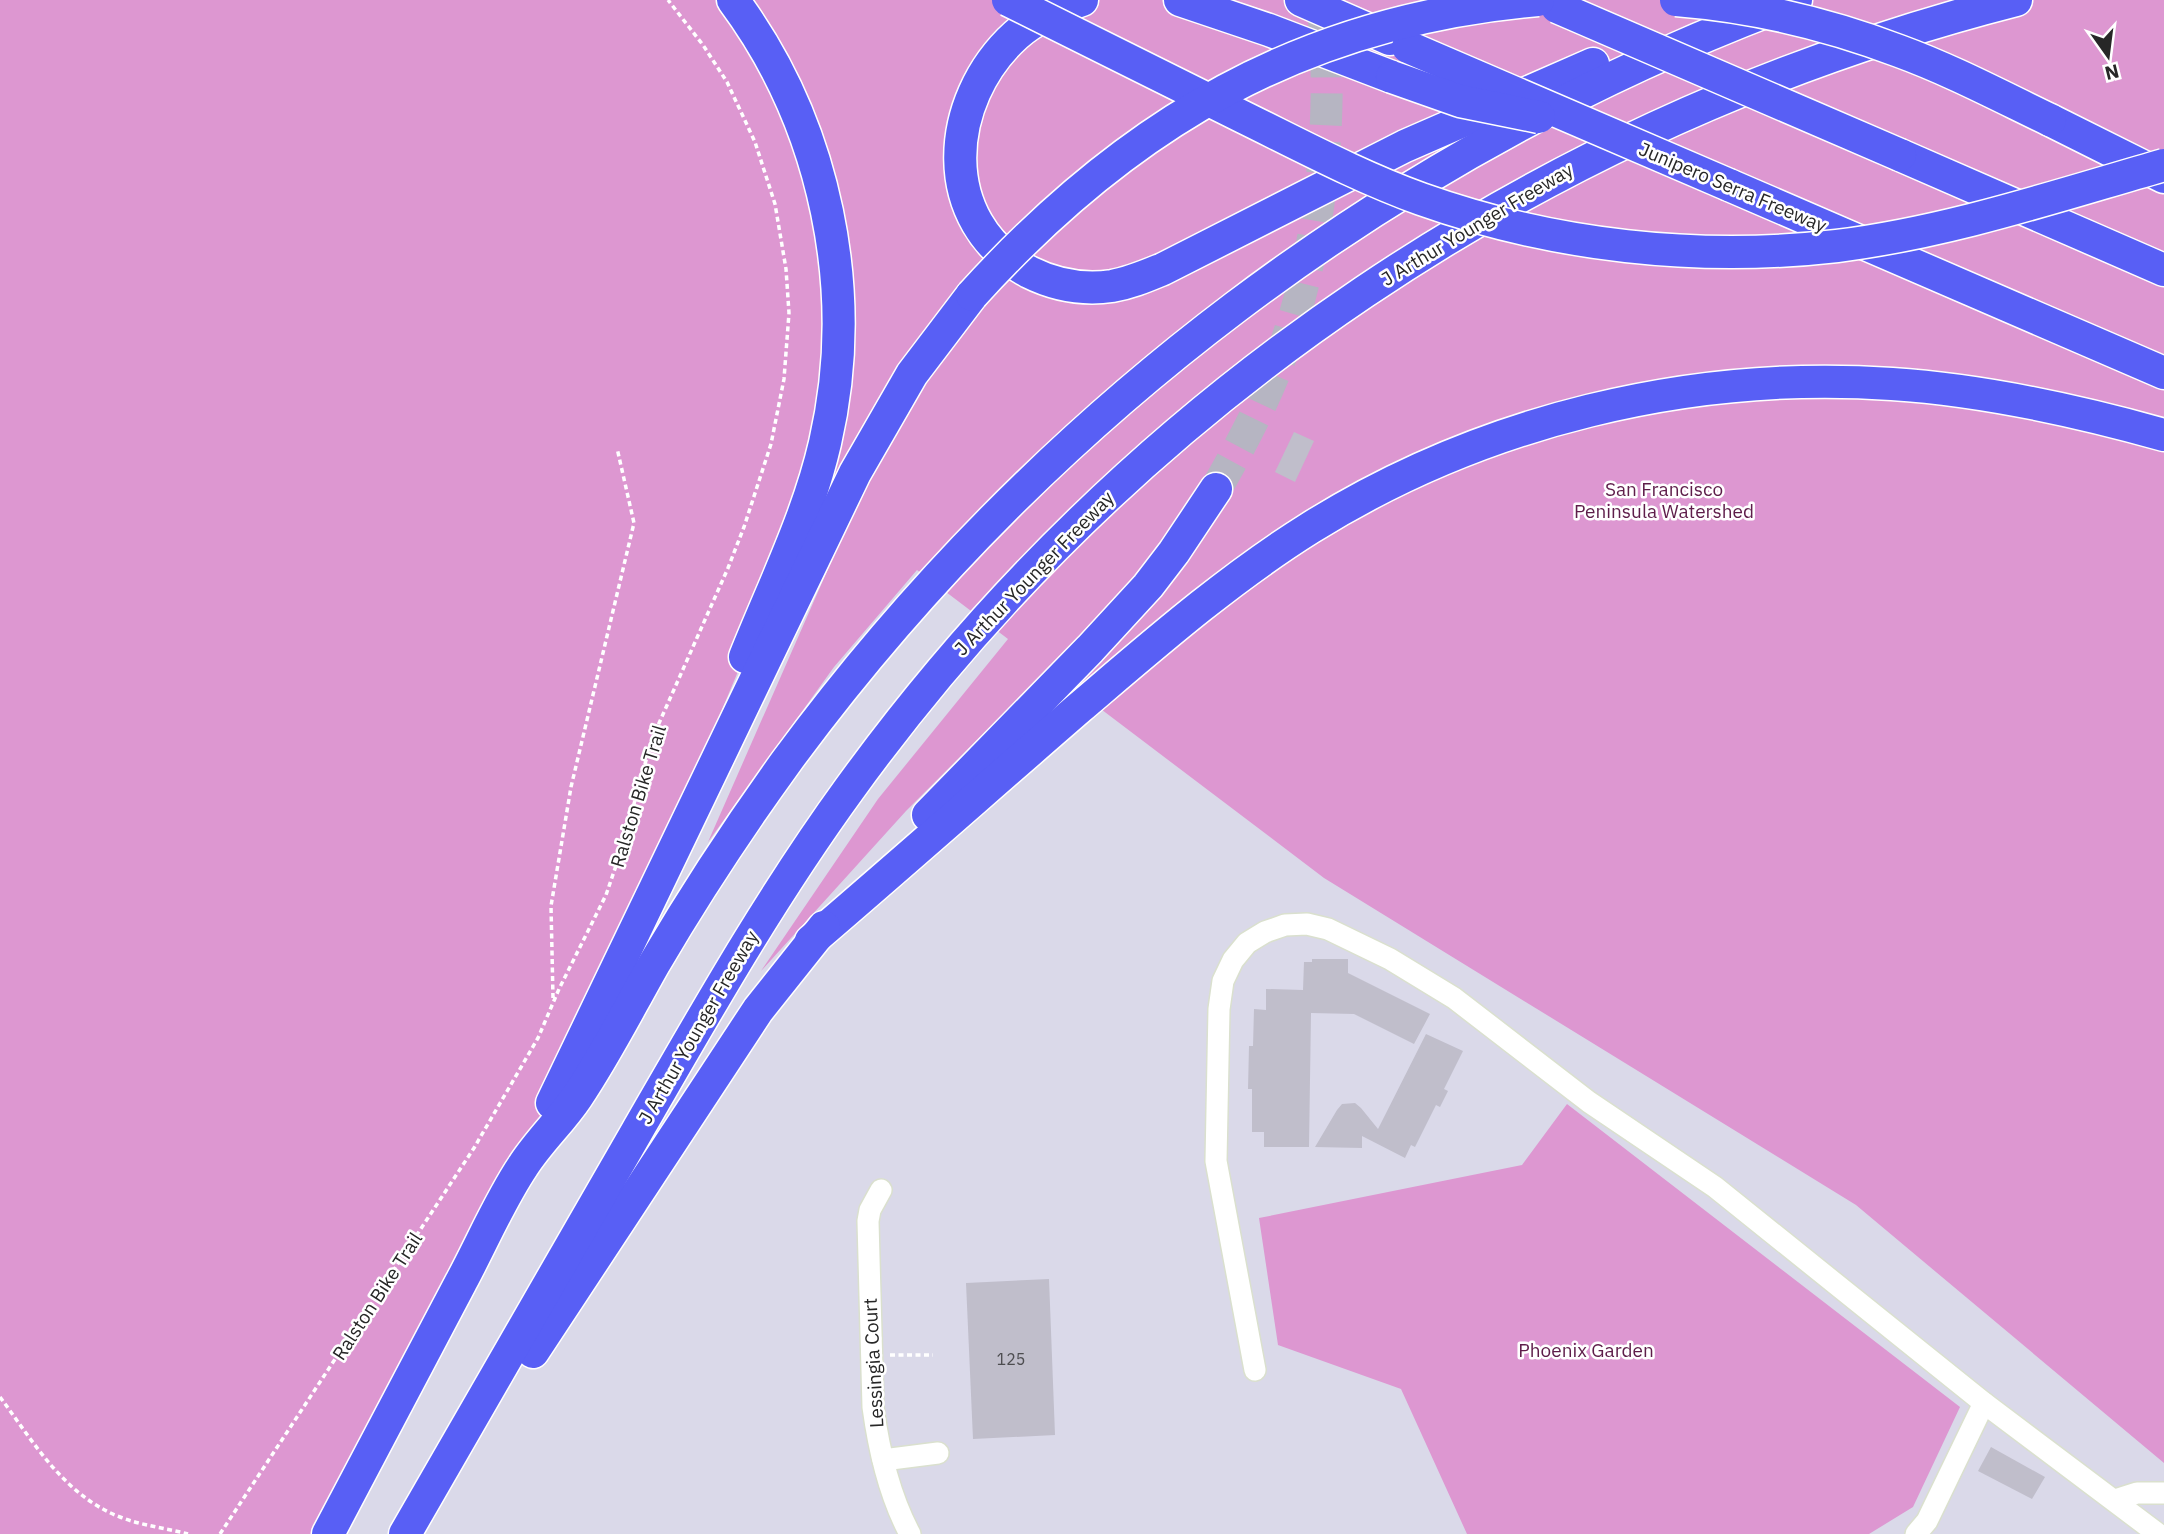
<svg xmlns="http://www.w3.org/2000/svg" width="2164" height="1534" font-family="'IBM Plex Sans',sans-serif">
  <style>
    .green { fill: #dd97d1 }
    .building { fill: #c0becb }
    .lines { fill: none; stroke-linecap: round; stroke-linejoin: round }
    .highway-tunnel { stroke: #b6b5c2; stroke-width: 32; stroke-dasharray: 32 16; stroke-linecap: butt }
    .minor-casing { stroke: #dae0ce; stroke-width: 24 }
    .highway-casing { stroke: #fff; stroke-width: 35 }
    .path { stroke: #fff; stroke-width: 3.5; stroke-dasharray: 5 3.5; stroke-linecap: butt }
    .minor { stroke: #fff; stroke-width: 21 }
    .highway { stroke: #585ff5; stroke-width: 32 }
    .highway-bridge-casing { stroke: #fff; stroke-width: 35; stroke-linecap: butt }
    .highway-bridge { stroke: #585ff5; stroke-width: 32 }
    .labels { text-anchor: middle; stroke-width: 5; stroke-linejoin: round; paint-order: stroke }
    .number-label { font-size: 16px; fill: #4d4d50 }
    .street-label { font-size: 19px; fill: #272727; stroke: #fff }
    .park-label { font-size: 19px; fill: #5e1d4a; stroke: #fff }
  </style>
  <rect width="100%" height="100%" fill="#dad9e9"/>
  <g class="green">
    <path d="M0,0H2164V1463L1856,1205L1324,878L1048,669L906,811L761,971L878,799L1008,639L917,570L834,667L708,842L850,519L781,569L585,1036L328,1534H0Z"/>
    <path d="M1567,1104L1960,1407L1913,1507L1869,1534H1467L1401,1389L1278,1345L1259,1218L1522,1165Z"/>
  </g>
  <g class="building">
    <path d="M1294,432L1314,441L1295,482L1275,472Z"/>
    <path d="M1312,959H1348V973L1430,1014L1414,1044L1354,1014L1311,1013L1309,1147H1264V1132H1252V1089H1248L1249,1046H1253L1254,1009L1266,1010V989L1303,990L1304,962H1312Z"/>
    <path d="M1426,1034L1463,1051L1444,1089L1448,1091L1440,1107L1436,1105L1415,1147L1411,1145L1405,1158L1362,1136V1148L1315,1147L1337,1110L1342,1104L1355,1103L1361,1108L1378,1129Z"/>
    <path d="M1049,1279L1055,1435L973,1439L966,1283Z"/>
    <path d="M1991,1447L2045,1477L2032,1499L1978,1471Z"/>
  </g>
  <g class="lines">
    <path class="highway-tunnel" d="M1216,489C1240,447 1263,404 1280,359C1321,251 1335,115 1322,0"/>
    <g class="minor-casing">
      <g id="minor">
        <path d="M881,1190L870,1210L868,1221L873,1407C879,1451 889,1495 910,1534"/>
        <path d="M1255,1370L1216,1161L1219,1009L1223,981L1233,960L1247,943L1265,932L1285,925L1307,924L1328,929L1390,959L1454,998L1589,1102L1715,1187L1984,1403L2158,1534"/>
        <path d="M883,1460L938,1453"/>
        <path d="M2115,1500L2137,1493H2164"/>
        <path d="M1916,1534L1927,1521L1984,1403"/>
      </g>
    </g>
    <g class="highway-casing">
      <g id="highway">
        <path d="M733,0C826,125 860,292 825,443C808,517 773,587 745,657"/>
        <path d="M1082,0C1058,8 1035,18 1016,35C944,100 935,222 1029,272C1055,285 1084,290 1112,286C1130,283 1146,276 1163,269L1405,146L1593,64"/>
        <path d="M1180,0L1269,30L1392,77"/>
        <path d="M1301,0L1390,39"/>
        <path d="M2050,120L2164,177"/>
        <path d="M1900,155L2164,270"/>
        <path d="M1729,185L2164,373"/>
        <path d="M928,815L1090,649L1148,586L1174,552L1216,489"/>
        <path d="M811,941C901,864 989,786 1079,708C1153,645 1227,580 1310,528C1481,421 1690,370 1892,384C1984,390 2075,410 2164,435"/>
        <path d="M552,1103L855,473L912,374L972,295"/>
        <path d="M533,1352L758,1010L824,927"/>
        <path d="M328,1534C373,1450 417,1366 461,1282C481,1245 500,1200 523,1166C539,1141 561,1121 577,1097C606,1054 629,1008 654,964C695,894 739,827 786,762C1041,415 1393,150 1796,0"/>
        <path d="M405,1534C482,1400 559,1266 636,1133C704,1015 770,898 850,788C1134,396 1548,120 2016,0"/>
      </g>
    </g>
    <g class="path">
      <path d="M553,998L551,906L571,787L634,523L617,448"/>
      <path d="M890,1355H933"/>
      <path d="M0,1397C34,1443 65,1496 120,1517C143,1526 166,1528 188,1534"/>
      <path d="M220,1534L474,1148L538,1038L559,989L606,895L620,854L652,739L728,568L744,527L771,444L784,379L789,313L786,269L775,204L755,142L727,82L703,45L668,0"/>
    </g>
    <use href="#minor" class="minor"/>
    <use href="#highway" class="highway"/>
    <g class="highway-bridge-casing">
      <g id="highway-bridge">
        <path d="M1008,0C1086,39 1165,78 1243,117C1302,146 1360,177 1421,199C1553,246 1698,262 1837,246C1949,232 2056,196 2164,165"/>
        <path d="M1676,0C1751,6 1828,24 1899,51C1951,70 2000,96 2050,120"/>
        <path d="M1557,7L1900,155"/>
        <path d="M1408,47L1729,185"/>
        <path d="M1392,77L1460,101L1539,117"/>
        <path d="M972,295C1128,123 1303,20 1538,0"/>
      </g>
    </g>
    <use href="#highway-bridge" class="highway-bridge"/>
  </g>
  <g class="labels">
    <g class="number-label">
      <text x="1011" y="1365">125</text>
    </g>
    <g class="street-label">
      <text transform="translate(1733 187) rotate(23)" y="7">Junipero Serra Freeway</text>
      <text transform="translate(1477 224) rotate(-31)" y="7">J Arthur Younger Freeway</text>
      <text transform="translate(1034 573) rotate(-46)" y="7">J Arthur Younger Freeway</text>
      <text transform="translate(638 796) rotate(-73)" y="7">Ralston Bike Trail</text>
      <text transform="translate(698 1027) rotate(-60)" y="7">J Arthur Younger Freeway</text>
      <text transform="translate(377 1296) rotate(-57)" y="7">Ralston Bike Trail</text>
      <text transform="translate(873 1363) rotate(-93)" y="7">Lessingia Court</text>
    </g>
    <g class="park-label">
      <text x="1664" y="496">San Francisco<tspan x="1664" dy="22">Peninsula Watershed</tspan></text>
      <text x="1586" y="1357">Phoenix Garden</text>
    </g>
  </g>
  <g transform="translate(2108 56) rotate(166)" stroke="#ffffff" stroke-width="5" paint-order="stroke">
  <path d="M0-5L12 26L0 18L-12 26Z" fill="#272727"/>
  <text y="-10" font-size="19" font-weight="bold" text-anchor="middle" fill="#272727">N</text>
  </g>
</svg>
